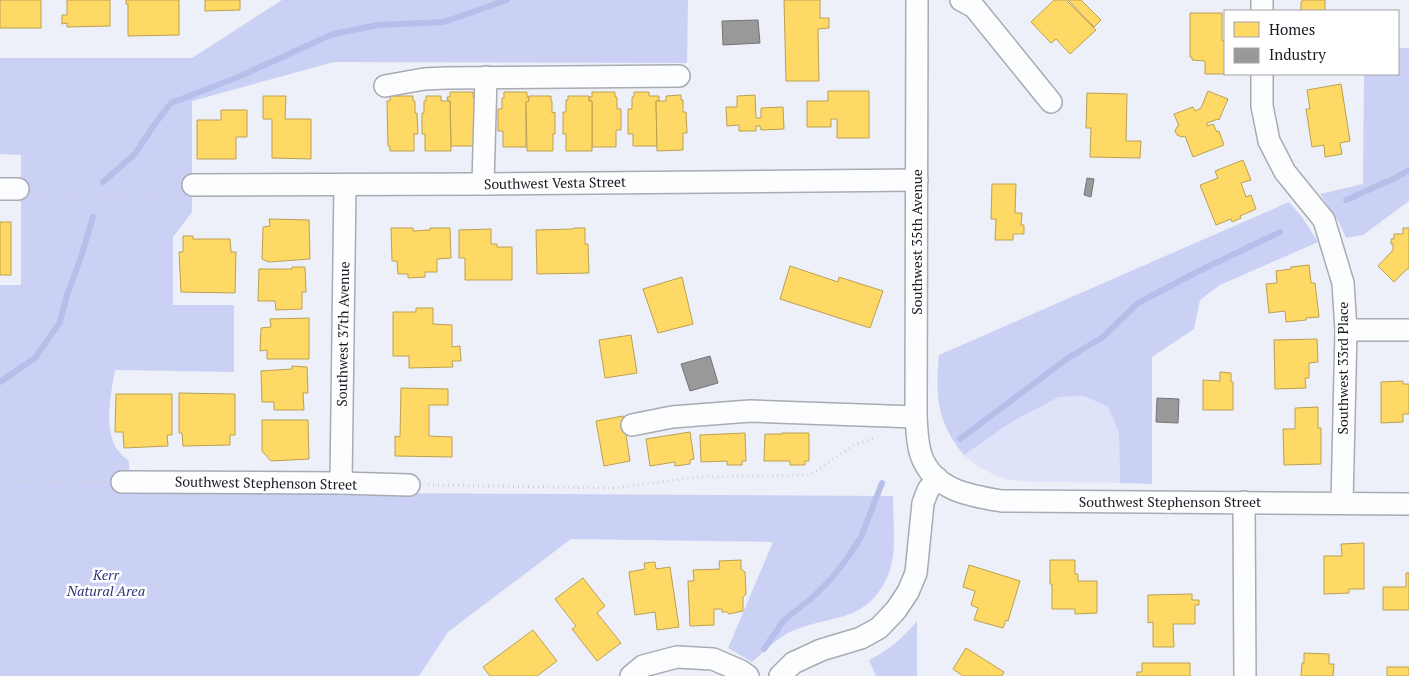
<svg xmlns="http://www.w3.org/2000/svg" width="1409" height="676" font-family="'PT Serif',serif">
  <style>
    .green { fill: #dfe3fa }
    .forest { fill: #cad1f5 }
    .homes { fill: #ffd966; stroke: #baa052 }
    .industry { fill: #999; stroke: #737476 }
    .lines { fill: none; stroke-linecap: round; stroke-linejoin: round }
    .stream { stroke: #b6beea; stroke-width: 6 }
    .minor-casing { stroke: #a9abb3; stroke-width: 24 }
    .path { stroke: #d0d1d5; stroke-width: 3; stroke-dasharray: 1 4; stroke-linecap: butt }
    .minor { stroke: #fcfdfe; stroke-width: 21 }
    .labels { text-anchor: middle; stroke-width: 5; stroke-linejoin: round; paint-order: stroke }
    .street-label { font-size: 14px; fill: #1a1c25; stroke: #fff }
    .park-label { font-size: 14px; font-style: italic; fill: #2f3579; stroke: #fff }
  </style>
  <rect width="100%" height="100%" fill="#eef0f9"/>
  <path class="green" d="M1084,396L1108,407L1119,433L1120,483C1099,483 1078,482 1057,482C1017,482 996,483 964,455L1013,421L1059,397Z"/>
  <g class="forest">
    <path d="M282,0H688L687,63L334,62L192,101V212L173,237V305H234V372L115,370C111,394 102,433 120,453C123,456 126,459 129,461V490L370,493L893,496C893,518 897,553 889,573C867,626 830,613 788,633C775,640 764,652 752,662L728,648L773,542L571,539L448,632L419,676H0V285H21V155L0,154V58H192Z"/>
    <path d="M1398,48H1409V201L1363,235L1346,238L1339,222L1320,194L1363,184L1364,74H1398Z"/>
    <path d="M1289,202L1302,217L1318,242L1220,285L1200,300L1194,329L1152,357V484L1120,483L1119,433L1108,407L1084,396L1059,397L1013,421L964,455C937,423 935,395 939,355Z"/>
    <path d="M917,621V676H876L869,660C889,650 903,638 917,621Z"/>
  </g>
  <g class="homes">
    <rect x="0" y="0" width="41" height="28"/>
    <path d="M67,0H110V26L67,27V23L62,24V15H67Z"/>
    <path d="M126,0H179V35L128,36V4H126Z"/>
    <path d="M205,0H240V10L205,11Z"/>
    <path d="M784,0H820V18H829V28L818,29L819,81H786Z"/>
    <path d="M1054,0H1066L1096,30L1070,54L1056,39L1051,43L1031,22Z"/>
    <path d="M1068,0H1081L1101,20L1094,27Z"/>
    <path d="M1302,0H1325V11H1301V2H1302Z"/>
    <path d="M1190,13H1222V41H1225V74H1228H1205V61L1192,60V57H1190Z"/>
    <path d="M1341,84L1350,141L1340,143L1342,154L1325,157L1324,145L1312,147L1306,109H1310L1307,90Z"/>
    <path d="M828,91H869V138H837V119H831V127H807V101H828Z"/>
    <path d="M1208,91L1228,99L1219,120L1218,119L1207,123V126L1213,124L1217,132L1219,131L1224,145L1193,157L1185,136L1182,137L1177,135L1175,131L1177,127L1179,126L1174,114L1193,107L1195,111L1201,108Z"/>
    <path d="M450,92H473V97H475V146H451L450,101H448L447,97H450Z"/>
    <path d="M504,92H527V97H529V101L526,102V147H503V131H498V109H502V98H504Z"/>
    <path d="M592,92H615V97H617V109H621V130H616V147H592V101H589V97H592Z"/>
    <path d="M634,92H649V96H659V101H656L657,146H633V134H628V109H632V97H634Z"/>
    <path d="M1087,93L1127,94L1126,141H1141L1140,158L1090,157L1091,128H1086Z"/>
    <path d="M681,95V100H683V112H686L687,133H683V150L657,151L656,101H666V96Z"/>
    <path d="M755,95L756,118H761V108L783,107L784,129L761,130L760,126H756V131H739V125L727,126L726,107H737V96Z"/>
    <path d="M263,96H286L285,119H311V159L272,158V119H263Z"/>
    <path d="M390,96H413V101H415V113H417L418,134H414V151H390V146H388L387,101H390Z"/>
    <path d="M426,96H441V101H450L451,151H425V134H422V113H424V101H426Z"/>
    <path d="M529,96H551V101H552V113L555,112V134H553V151H527L526,102L529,101Z"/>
    <path d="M568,96H589V101H592V151H566V134H563V112H566V100H568Z"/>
    <path d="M221,110H247V137H236V159H197V120H221Z"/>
    <path d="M1243,160L1251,180L1241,183L1246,197L1251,195L1256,209L1240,216L1241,218L1232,222L1231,219L1216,225L1200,185L1218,178L1215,171Z"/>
    <path d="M992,184H1016L1015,213H1022L1021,225H1024V234H1013V240H995L996,219H991Z"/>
    <path d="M269,219L309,220L310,259L269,262L262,259L263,227L270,226Z"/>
    <rect x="0" y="222" width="11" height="53"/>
    <path d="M391,228H413V231L430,230V228H450L451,258L437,259V272H425V277L408,278V274H398L397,261H392Z"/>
    <path d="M574,228H585V244H588L589,273L537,274L536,230L573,229Z"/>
    <path d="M1403,228H1409V269H1407L1394,282L1378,266L1393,250V244H1391V239H1394V234H1403Z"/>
    <path d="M491,229V244H497V247H512V280H465V258H459V230Z"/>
    <path d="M183,236H193V239H230L231,252H236L235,293L181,292L179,252H183Z"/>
    <path d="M1309,265L1311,283H1315L1319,317L1306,318V320L1286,322L1285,311L1269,313L1266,284L1277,283L1276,271L1291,269V267Z"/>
    <path d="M790,266L838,282L839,277L883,291L870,328L780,299Z"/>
    <path d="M292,267H305L306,292H302V309L276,310L275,301H258L259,269H292Z"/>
    <path d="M682,277L693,324L658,333L643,289Z"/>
    <path d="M416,308H433V324L452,325V347L460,346L461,361H452L453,367L409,368V356H393V312H416Z"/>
    <path d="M309,318V359H267V350L260,351L261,328L271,327L270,319Z"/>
    <path d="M631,335L637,373L605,378L599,340Z"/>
    <path d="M1317,339L1318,362L1309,363V378H1305L1306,388L1275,389L1274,340Z"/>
    <path d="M292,366L307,367L308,393H303L304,410H274V402H262L261,371L292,369Z"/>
    <path d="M1220,372L1231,373V382H1233V410H1203V380L1220,381Z"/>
    <path d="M1403,381V384H1409V414H1403V422L1381,423V382Z"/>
    <path d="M401,388L448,389V405H429V436L452,437V457L395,456V436L400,437Z"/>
    <path d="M179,393L235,394V435H230V445L183,446L182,433H179Z"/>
    <path d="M116,394H172V435H167L168,446L124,448L123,432H115Z"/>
    <path d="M1318,407V428H1321V464L1284,465L1283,429H1295V408Z"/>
    <path d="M623,416L630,461L604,466L596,421Z"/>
    <path d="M262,420H308L309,459L271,461L262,451Z"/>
    <path d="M690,432L694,459L690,460V464L675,466V462L650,466L646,439Z"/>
    <path d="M745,433L746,461H742V465H727V461L701,462L700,435Z"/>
    <path d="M782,433H809V461H805V465H790V461H764L765,434H782Z"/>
    <path d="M1364,543V589H1349V593L1324,594V556H1342L1341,544Z"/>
    <path d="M741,560V569L745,572L746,594L743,597V611L729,614L727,612H722V609H714V625L690,626L688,581H694L693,570L720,569L719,561Z"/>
    <path d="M1050,560H1075V574H1078V581H1097V613L1075,614V609H1052V584H1050Z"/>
    <path d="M655,562L656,569L670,567L679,627L657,630L655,612L635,615L629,572L645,569L644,563Z"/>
    <path d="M969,565L1020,581L1008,621L1006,620L1003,628L974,620L978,608L971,605L975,591L963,587Z"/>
    <path d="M1406,573H1409V610H1383V587H1406Z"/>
    <path d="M583,578L605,606L597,613L621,643L597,661L572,629L576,626L555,599Z"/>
    <path d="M1192,594V600H1199V605H1195V624H1173L1174,647H1153V622L1148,623V595Z"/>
    <path d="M533,630L557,661L537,676H490L483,667Z"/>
    <path d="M966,648L1004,672L1002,676H963L953,669Z"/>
    <path d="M1304,653L1329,654V664H1334L1333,676H1301L1302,663H1304Z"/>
    <path d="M1142,663H1190V676H1137V672H1142Z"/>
    <rect x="1387" y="667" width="22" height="9"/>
  </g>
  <g class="industry">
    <path d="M758,20L760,43L723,45L722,21Z"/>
    <path d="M1087,178L1094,179L1091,197L1084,195Z"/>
    <path d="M710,356L718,383L690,391L681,364Z"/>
    <path d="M1157,398L1179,399L1178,423L1156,422Z"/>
  </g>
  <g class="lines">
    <g class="stream">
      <path d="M103,182L135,154L154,125L171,103L236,78L333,34L378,25L444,22L507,0"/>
      <path d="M1346,200L1393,179L1409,170"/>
      <path d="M0,382L35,358L60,322L67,295L81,257L93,217"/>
      <path d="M960,439L1068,358L1103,337L1138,303L1195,273L1280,232"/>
      <path d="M764,649L784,620L812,598L832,578L848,557L861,537L882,483"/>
    </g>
    <g class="minor-casing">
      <g id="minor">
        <path d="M917,0L916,417C917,430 917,443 921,455C933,490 970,496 1002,501L1409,504"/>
        <path d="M961,0L974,7L1051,102"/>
        <path d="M1262,0V11"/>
        <path d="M1262,74V106L1269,141L1285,172L1324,220L1343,283L1346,330L1342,503"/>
        <path d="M385,86L424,79L446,78L679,76"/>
        <path d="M483,184L486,77"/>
        <path d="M193,185L483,184L917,180"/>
        <path d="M0,189H18"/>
        <path d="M1346,330H1409"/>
        <path d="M632,425L672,417L750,411L916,417"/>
        <path d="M122,482L341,483L409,485"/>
        <path d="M341,483L345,185"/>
        <path d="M1244,502L1245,676"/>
        <path d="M631,676L643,666L677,657L713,659L741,671L748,676"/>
        <path d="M780,676L793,663L821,650L861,638L879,628L896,610L908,592L916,573L923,503L928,490L937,478"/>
      </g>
    </g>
    <g class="path">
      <path d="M36,197H177"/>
      <path d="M0,480L102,482"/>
      <path d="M428,485L615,488L697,477L810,475L856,444L875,438"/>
    </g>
    <use href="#minor" class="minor"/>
  </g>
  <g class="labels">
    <g class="street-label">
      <text transform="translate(555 183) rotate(-1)" y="5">Southwest Vesta Street</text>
      <text transform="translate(917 242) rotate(-90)" y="5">Southwest 35th Avenue</text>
      <text transform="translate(343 334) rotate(-89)" y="5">Southwest 37th Avenue</text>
      <text transform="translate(1343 368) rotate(-90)" y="5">Southwest 33rd Place</text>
      <text transform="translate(266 483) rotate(1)" y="5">Southwest Stephenson Street</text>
      <text x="1170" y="507">Southwest Stephenson Street</text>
    </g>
    <g class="park-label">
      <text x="106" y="580">Kerr<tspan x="106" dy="16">Natural Area</tspan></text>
    </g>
  </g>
  <rect x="1224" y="10" width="175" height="65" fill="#ffffff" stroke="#a3a4a8"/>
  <rect x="1234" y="22" width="25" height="15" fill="#ffd966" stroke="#a3a4a8"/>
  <text x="1269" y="35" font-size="15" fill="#1a1c25">Homes</text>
  <rect x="1234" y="48" width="25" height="15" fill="#999999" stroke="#a3a4a8"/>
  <text x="1269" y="60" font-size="15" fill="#1a1c25">Industry</text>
</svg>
